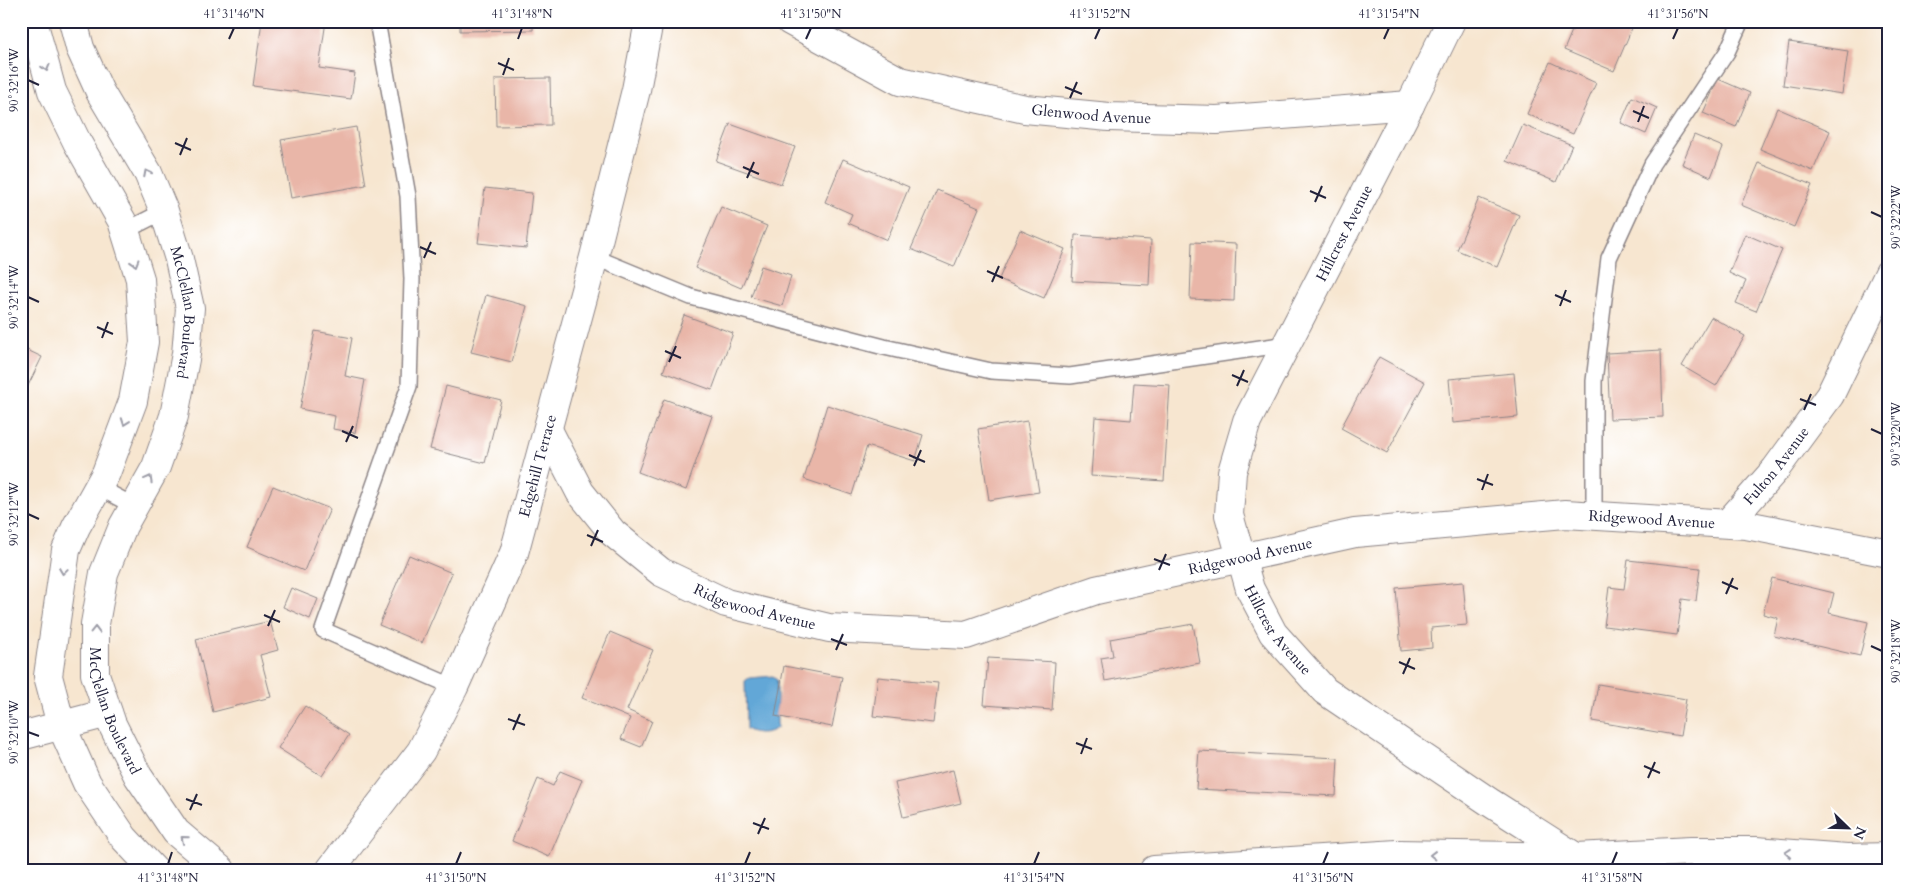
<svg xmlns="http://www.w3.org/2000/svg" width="1910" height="891" font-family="Cardo,serif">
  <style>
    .water { fill: #62a7d7; stroke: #426489 }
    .building { fill: #e9b6a8 }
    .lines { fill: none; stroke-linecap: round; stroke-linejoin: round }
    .service-casing { stroke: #8c8486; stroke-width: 18 }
    .minor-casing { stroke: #8c8486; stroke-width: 30 }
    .service { stroke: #fff; stroke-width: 15 }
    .minor { stroke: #fff; stroke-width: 28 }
    .oneway { stroke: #9c9ca7 }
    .ticks { fill: none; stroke: #22223b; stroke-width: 2 }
    .labels { text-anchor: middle; stroke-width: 4; stroke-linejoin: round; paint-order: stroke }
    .street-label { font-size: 15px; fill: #22223b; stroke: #fff }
    .neatline { fill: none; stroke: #22223b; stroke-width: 2 }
    .ticks-label { font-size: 12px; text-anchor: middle; fill: #22223b }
  </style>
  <rect width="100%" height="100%" fill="#fff"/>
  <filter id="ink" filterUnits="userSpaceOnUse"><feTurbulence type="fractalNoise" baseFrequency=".02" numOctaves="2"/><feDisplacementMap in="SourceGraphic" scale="10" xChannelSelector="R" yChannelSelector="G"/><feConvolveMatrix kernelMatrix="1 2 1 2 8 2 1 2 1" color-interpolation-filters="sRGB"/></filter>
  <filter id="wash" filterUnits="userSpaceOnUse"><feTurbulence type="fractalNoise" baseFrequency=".0096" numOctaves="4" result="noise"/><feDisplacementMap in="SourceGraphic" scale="20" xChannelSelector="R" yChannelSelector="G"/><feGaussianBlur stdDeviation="1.12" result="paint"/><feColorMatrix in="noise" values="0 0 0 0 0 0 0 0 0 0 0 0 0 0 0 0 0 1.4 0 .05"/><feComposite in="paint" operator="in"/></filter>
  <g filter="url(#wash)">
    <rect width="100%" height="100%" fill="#f7e6d0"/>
    <path class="water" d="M773,676L777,680V728C769,734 755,735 746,729L745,681L749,678Z"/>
    <g id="blocks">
      <g class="building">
        <path d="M262,21H326L319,68L355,73L351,99L253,86Z"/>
        <path d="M460,21H533V30L460,31Z"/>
        <path d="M1576,21H1635L1614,71L1564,50Z"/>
        <path d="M1789,42L1848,51L1842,94L1783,85Z"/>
        <path d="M1550,62L1596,83L1573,134L1527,114Z"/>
        <path d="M550,78L551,125L496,126L495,79Z"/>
        <path d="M1718,79L1750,93L1736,127L1703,113Z"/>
        <path d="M1632,97L1657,108L1646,134L1621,123Z"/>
        <path d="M1777,108L1830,131L1813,171L1760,149Z"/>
        <path d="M730,124L795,147L781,184L716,161Z"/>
        <path d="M1523,125L1572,145L1556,182L1507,161Z"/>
        <path d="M356,127L366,185L291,198L281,140Z"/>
        <path d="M1694,135L1723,147L1711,177L1682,164Z"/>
        <path d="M843,159L909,187L887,240L848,223L852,214L825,202Z"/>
        <path d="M1759,163L1812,185L1794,227L1741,205Z"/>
        <path d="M485,188L532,193L526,248L478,243Z"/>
        <path d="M937,190L979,208L954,267L911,249Z"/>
        <path d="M1479,198L1519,215L1497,267L1457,250Z"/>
        <path d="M721,207L767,226L741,288L695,268Z"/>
        <path d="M1020,230L1065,249L1044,298L999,279Z"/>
        <path d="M1745,234L1782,250L1756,311L1736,303L1746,281L1729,273Z"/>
        <path d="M1075,235L1151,240L1149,285L1072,281Z"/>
        <path d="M1192,242L1236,244L1234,301L1190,299Z"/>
        <path d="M761,266L791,276L782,306L751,297Z"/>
        <path d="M486,295L527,306L512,362L471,352Z"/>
        <path d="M684,315L733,333L712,390L663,372Z"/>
        <path d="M1711,317L1745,336L1716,386L1682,366Z"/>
        <path d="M315,331L352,338L345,376L365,380L355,433L333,429L335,416L300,409Z"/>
        <path d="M21,347L42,357L21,400Z"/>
        <path d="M1661,350L1663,417L1610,419L1607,353Z"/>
        <path d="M1379,357L1425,382L1387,453L1341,428Z"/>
        <path d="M1514,373L1518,417L1453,423L1449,379Z"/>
        <path d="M1134,383L1170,385L1164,481L1091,476L1095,417L1131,420Z"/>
        <path d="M446,386L501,400L485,463L430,449Z"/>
        <path d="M664,399L712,416L686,490L638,472Z"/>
        <path d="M827,405L923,435L915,461L867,446L852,495L804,479Z"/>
        <path d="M1027,421L1039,492L989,500L978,429Z"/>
        <path d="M273,486L330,509L304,571L247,547Z"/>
        <path d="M409,555L452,573L422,643L379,625Z"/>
        <path d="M1628,560L1700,568L1696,601L1682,599L1677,635L1604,626L1609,587L1624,589Z"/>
        <path d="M1772,578L1834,593L1829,613L1868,622L1860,656L1774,636L1778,618L1763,614Z"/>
        <path d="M1463,582L1467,625L1431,628L1432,648L1401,651L1396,588Z"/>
        <path d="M291,588L318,599L310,619L283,607Z"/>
        <path d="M270,621L278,650L260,655L271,697L213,712L196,639Z"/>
        <path d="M1193,624L1200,663L1105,681L1101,658L1113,656L1110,639Z"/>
        <path d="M610,632L653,650L627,710L652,721L641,747L621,739L630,718L582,698Z"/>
        <path d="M988,658L1055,662L1052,710L984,705Z"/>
        <path d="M784,666L842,677L832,727L775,716Z"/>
        <path d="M878,677L938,683L933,723L873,716Z"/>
        <path d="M1598,684L1686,699L1680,736L1592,721Z"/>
        <path d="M305,706L349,735L322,776L278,748Z"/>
        <path d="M1199,751L1338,758L1336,796L1196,789Z"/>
        <path d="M953,770L961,803L903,817L895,783Z"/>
        <path d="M560,771L582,780L549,857L512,841L538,779L553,786Z"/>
      </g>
    </g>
  </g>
  <g filter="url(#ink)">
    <use href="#blocks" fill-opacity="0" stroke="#8c8486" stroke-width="1"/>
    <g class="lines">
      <g class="service-casing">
        <g id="service">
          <path d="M377,21L408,196L412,279L409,386L323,630L454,687"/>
          <path d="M125,231L164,211"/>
          <path d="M594,257L691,297L884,347L991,371L1070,376L1287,344"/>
          <path d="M98,487L134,506"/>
          <path d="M1594,515V381L1609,258L1652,164L1727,52L1741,21"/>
        </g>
      </g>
      <g class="minor-casing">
        <g id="minor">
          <path d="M33,21L52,91L77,142L122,221L140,279L144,342L133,401L106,473L76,527L66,550L48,676L61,725L87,783L124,838L154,870"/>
          <path id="s1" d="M73,21L80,48L100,92L148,173L164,211L179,259L190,308L186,354L174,416L156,467L123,526L104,573L95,624V674L112,724L138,776L176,832L221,870"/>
          <path id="s2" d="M790,21L900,81L1025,109L1109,117L1217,120L1410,105"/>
          <path id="s3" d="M1451,21L1410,105L1247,421L1232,472L1229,515L1250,589L1273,633L1325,691L1491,803L1596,870"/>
          <path id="s4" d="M548,430L580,492L613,533L661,572L726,603L829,628L966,635L1096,590L1355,533L1565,514L1746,525L1889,553"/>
          <path id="s5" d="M1728,523L1775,470L1830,395L1889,273"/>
          <path d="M21,736L108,713"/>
          <path id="s6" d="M330,870L421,751L454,687L514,553L594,257L636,90L649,21"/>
          <path d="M1154,870L1397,854L1577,857L1691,851H1756L1847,858L1889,857"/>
        </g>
      </g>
      <use href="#service" class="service"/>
      <use href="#minor" class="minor"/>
    </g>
    <defs><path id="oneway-chevron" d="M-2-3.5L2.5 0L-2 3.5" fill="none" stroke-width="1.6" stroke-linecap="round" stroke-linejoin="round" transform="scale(1.25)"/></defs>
    <g class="oneway">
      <use href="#oneway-chevron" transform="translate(46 68) rotate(75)"/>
      <use href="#oneway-chevron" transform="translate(147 173) rotate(-117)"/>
      <use href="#oneway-chevron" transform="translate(135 263) rotate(73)"/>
      <use href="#oneway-chevron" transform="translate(125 422) rotate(110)"/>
      <use href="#oneway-chevron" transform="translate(149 479) rotate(-61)"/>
      <use href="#oneway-chevron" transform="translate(63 571) rotate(98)"/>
      <use href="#oneway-chevron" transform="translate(95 630) rotate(-89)"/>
      <use href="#oneway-chevron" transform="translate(184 839) rotate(-140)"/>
      <use href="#oneway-chevron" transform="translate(1788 853) rotate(-175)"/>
      <use href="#oneway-chevron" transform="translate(1433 855) rotate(-179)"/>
    </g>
  </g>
  <path class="ticks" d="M229,39L234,28M518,39L522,28M806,39L811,28M1095,39L1100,28M1384,39L1389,28M1673,39L1678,28M498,63L514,70M503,75L509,58M28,80L39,85M1065,87L1082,94M1070,98L1077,82M1633,111L1649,118M1638,122L1644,106M175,143L191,150M180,155L187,138M743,167L759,174M747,178L754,162M1310,191L1326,198M1315,202L1322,186M1871,212L1882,217M420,247L436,254M424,258L431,242M987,271L1003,278M992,282L999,266M1555,295L1571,302M28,297L39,302M1560,306L1566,290M97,327L113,334M102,338L108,322M665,351L681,358M669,362L676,346M1232,375L1248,382M1237,386L1244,370M1800,399L1816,405M1804,410L1811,394M1871,429L1882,434M342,431L358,438M346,442L353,426M909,455L925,462M914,466L921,450M1477,479L1493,485M1482,490L1488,474M28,514L39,519M587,535L603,542M591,546L598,530M1154,559L1170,565M1159,570L1166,554M1722,582L1738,589M1726,594L1733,578M264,615L280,622M268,626L275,610M831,639L847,645M1871,646L1882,651M836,650L843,634M1399,662L1415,669M1403,674L1410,658M508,719L525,725M513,730L520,714M28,732L39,736M1076,743L1092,749M1081,754L1087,738M1644,766L1660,773M1648,778L1655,762M186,799L202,805M190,810L197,794M753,823L769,829M758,834L765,818M168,864L172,852M456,864L461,852M745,864L750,852M1034,864L1039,852M1323,864L1328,852M1612,864L1617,852"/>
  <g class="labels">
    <g class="street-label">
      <text dy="5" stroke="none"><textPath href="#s2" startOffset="320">Glenwood Avenue</textPath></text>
      <text transform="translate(1344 233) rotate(-63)" y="5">Hillcrest Avenue</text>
      <text dy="5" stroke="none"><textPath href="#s1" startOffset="316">McClellan Boulevard</textPath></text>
      <text dy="5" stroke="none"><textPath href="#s6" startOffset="459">Edgehill Terrace</textPath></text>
      <text dy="5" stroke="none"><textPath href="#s5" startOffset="75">Fulton Avenue</textPath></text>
      <text dy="5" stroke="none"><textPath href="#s4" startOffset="1200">Ridgewood Avenue</textPath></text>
      <text dy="5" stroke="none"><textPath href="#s4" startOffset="795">Ridgewood Avenue</textPath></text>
      <text dy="5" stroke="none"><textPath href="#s4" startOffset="285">Ridgewood Avenue</textPath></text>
      <text dy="5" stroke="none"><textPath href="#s3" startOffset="672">Hillcrest Avenue</textPath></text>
      <text dy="5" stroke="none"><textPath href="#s1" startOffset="736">McClellan Boulevard</textPath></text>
    </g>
  </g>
  <rect width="1910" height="891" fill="none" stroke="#fff" stroke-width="55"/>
  <g transform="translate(1848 828) rotate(113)" stroke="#ffffff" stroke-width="4" paint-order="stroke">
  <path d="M0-4L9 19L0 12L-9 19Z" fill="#22223b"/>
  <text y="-8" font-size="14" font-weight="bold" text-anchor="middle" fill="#22223b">N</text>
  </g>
  <rect x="28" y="28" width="1854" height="836" class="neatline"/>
  <g class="ticks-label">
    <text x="234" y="18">41°31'46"N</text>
    <text x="522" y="18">41°31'48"N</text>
    <text x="811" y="18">41°31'50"N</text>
    <text x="1100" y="18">41°31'52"N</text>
    <text x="1389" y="18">41°31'54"N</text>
    <text x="1678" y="18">41°31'56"N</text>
    <text transform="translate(14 80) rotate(-90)" y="4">90°32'16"W</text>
    <text transform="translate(1896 217) rotate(-90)" y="4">90°32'22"W</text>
    <text transform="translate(14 297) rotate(-90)" y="4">90°32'14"W</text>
    <text transform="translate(1896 434) rotate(-90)" y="4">90°32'20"W</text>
    <text transform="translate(14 514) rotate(-90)" y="4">90°32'12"W</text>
    <text transform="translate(1896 651) rotate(-90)" y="4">90°32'18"W</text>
    <text transform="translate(14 732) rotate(-90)" y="4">90°32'10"W</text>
    <text x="168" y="882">41°31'48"N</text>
    <text x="456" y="882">41°31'50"N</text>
    <text x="745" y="882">41°31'52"N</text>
    <text x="1034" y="882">41°31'54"N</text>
    <text x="1323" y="882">41°31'56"N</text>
    <text x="1612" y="882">41°31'58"N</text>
  </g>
</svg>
